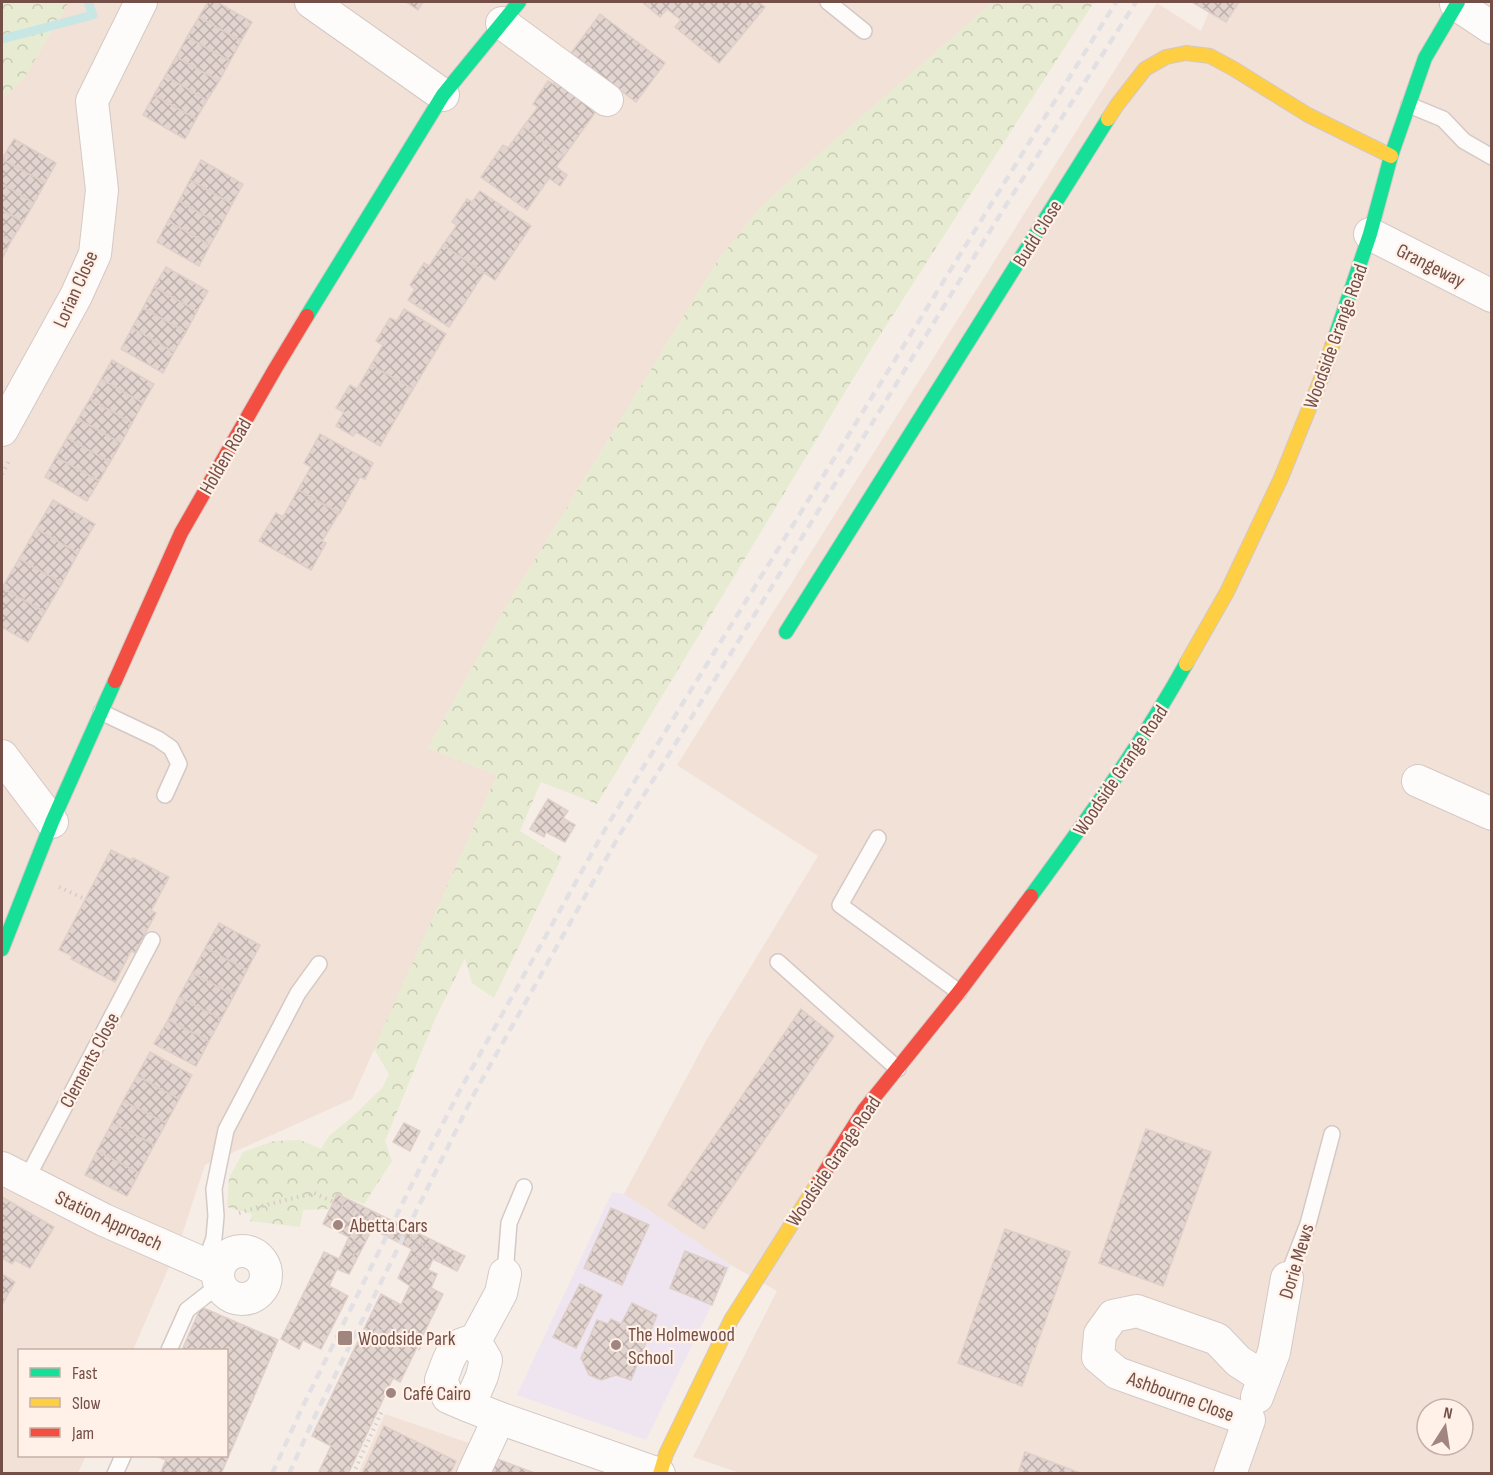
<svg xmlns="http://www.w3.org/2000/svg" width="1493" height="1475" font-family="'Sofia Sans Condensed',sans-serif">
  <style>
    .residential { fill: #f2e1d7; fill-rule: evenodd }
    .education { fill: #efe5f0 }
    .forest { fill: url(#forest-crowns) }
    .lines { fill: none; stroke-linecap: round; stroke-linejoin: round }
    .stream { stroke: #c8e7e4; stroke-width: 9 }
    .building { fill: url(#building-cross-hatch); stroke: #dfcfc9; stroke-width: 1.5 }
    .lane-casing { stroke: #d4c9c5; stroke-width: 18 }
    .street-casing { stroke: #d4c9c5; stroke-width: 34 }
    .fast-casing { stroke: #d4c8c4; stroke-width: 16 }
    .slow-casing { stroke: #d4c8c4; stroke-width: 16 }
    .jam-casing { stroke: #d4c8c4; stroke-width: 16 }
    .path { stroke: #d7ccc9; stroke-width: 4; stroke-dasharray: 1.5 4.5; stroke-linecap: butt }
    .lane { stroke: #fefcfb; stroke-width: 15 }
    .street { stroke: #fefcfb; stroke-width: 32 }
    .fast { stroke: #16e098; stroke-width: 14 }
    .slow { stroke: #ffcf43; stroke-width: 14 }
    .jam { stroke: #f24e42; stroke-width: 14 }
    .rail { stroke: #e3e0e4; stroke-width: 4.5; stroke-dasharray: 9 6; stroke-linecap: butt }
    .path-bridge { stroke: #d7ccc9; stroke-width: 4; stroke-dasharray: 1.5 4.5; stroke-linecap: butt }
    .poi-dot { fill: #a18680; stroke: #fff1e7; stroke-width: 2 }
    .labels { text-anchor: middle; stroke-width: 4.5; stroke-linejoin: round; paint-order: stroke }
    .street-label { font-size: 20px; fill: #734f48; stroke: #fff1e7 }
    .poi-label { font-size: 20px; fill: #734f48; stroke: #fff1e7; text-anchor: start }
  </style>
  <defs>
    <pattern id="forest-crowns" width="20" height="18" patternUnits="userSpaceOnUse" patternTransform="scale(1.5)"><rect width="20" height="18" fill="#e6ebd1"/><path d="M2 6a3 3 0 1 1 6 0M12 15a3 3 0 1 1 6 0" fill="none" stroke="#c9cbb5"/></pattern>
    <pattern id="building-cross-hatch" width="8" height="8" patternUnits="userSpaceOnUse" patternTransform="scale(1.5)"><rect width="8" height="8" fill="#e2d4cf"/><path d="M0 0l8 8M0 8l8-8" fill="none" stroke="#bcaeaa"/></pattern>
  </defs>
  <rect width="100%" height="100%" fill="#f6ede7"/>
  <g class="residential">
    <path d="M69,2H993L812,160L759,209L718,260L500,617L428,748L497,775L352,1099L205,1165L179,1244L133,1350H20V1456H86L78,1473L2,1474V99L24,78Z"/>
    <path d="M1213,2H1491V1473H740L693,1457L777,1291L731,1265L624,1194L707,1039L818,856L677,765L1157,3L1201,31ZM1427,1409H1463V1445H1427Z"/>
    <path d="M385,1414L495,1452L484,1473L358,1474Z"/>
  </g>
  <path class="education" d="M612,1192L624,1194L731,1265L646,1440L517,1395Z"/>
  <g class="forest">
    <path d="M2,2H69L24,78L2,99Z"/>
    <path d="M993,2H1094L871,349L597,804L541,782L520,831L562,857L494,998L472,983L465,958L435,1019L385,1141L392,1161L364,1204L338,1194L328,1209L303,1210L300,1227L250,1221L252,1214L227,1207L229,1178L243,1152L274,1141L300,1140L321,1149L329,1136L351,1118L382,1088L389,1074L374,1049L497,775L428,748L500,617L718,260L759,209L812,160Z"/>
  </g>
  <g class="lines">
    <path class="stream" d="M2,39L93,15L88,2"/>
  </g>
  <g class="building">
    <path d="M208,2H217L252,22L241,41L199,17Z"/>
    <path d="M406,2H423L418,10Z"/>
    <path d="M642,2H758L765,7L719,63L675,27L681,20L667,9L660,17Z"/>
    <path d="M1192,2H1239L1226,22Z"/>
    <path d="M600,14L665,63L636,102L571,53Z"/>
    <path d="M199,17L241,41L230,61L187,37Z"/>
    <path d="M187,37L230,61L219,81L176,57Z"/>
    <path d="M176,57L219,81L207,100L165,76Z"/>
    <path d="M561,74L602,103L564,156L523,127L538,107L533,104L548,81L553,84Z"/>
    <path d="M165,76L207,100L196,119L154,95Z"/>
    <path d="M154,95L196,119L185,139L143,115Z"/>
    <path d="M523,127L564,156L556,167L567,175L560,186L549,178L527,210L481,177L503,145L508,148Z"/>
    <path d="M14,139L56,163L45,183L2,159Z"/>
    <path d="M2,159L45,183L34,203L2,184Z"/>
    <path d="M201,160L243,184L232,204L190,180Z"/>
    <path d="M190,180L232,204L221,225L179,201Z"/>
    <path d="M2,184L34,203L23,222L2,210Z"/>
    <path d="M480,191L531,226L495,280L443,245L457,225L452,222L467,199L472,202Z"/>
    <path d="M179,201L221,225L210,245L168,221Z"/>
    <path d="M2,210L23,222L11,241L2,236Z"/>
    <path d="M168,221L210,245L199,266L157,242Z"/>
    <path d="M2,236L11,241L2,259Z"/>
    <path d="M443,245L484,273L449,327L408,300L415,289L410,285L424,263L429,266Z"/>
    <path d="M166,267L208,291L197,311L154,287Z"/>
    <path d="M154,287L197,311L186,332L143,308Z"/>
    <path d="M143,308L186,332L174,352L132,328Z"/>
    <path d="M404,309L446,334L413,389L371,365L383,345L376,341L390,318L397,321Z"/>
    <path d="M132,328L174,352L163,373L121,349Z"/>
    <path d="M112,360L154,384L143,403L101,379Z"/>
    <path d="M371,365L413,389L380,446L356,432L353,436L336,426L344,412L336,408L350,385L357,389Z"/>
    <path d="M101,379L143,403L132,423L90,399Z"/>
    <path d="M90,399L132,423L121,443L78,419Z"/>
    <path d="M78,419L121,443L110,462L67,438Z"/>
    <path d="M320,434L373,463L365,479L360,477L340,513L298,490L311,467L304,463Z"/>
    <path d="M67,438L110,462L99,481L56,457Z"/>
    <path d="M56,457L99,481L87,501L45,477Z"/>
    <path d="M298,490L339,513L322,541L326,543L311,570L259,541L276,513L283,517Z"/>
    <path d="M53,500L95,524L78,553L36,529Z"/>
    <path d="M36,529L78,553L62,583L19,559Z"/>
    <path d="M19,559L62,583L45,612L2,588Z"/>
    <path d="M2,588L45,612L28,642L2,627Z"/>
    <path d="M548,799L568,811L563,818L575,825L565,842L546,832L544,837L530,829Z"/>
    <path d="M111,850L131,860L133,858L169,877L151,911L156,913L135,953L131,951L115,982L71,959L73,956L59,950Z"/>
    <path d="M219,923L260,945L247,970L205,948Z"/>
    <path d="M205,948L247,970L234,995L192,973Z"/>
    <path d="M192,973L234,995L221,1019L179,997Z"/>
    <path d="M179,997L221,1019L209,1041L168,1020Z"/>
    <path d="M801,1009L834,1036L704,1229L668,1205Z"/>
    <path d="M168,1020L209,1041L196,1066L154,1044Z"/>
    <path d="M150,1052L192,1075L179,1099L137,1076Z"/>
    <path d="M137,1076L179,1099L166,1123L123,1101Z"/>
    <path d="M123,1101L166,1123L154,1145L112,1123Z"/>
    <path d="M112,1123L154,1145L139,1173L97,1151Z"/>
    <path d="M404,1123L420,1131L410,1151L393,1142Z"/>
    <path d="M1146,1129L1211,1152L1163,1286L1099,1263Z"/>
    <path d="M97,1151L139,1173L127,1196L85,1175Z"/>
    <path d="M337,1194L465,1256L457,1271L433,1259L428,1270L437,1274L431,1288L443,1294L400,1382L393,1378L348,1474H318L331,1446L312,1436L381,1294L401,1305L410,1286L398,1278L412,1249L372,1229L349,1274L337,1269L329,1286L348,1296L321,1349L303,1340L299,1349L281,1339L324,1252L339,1259L349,1237L323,1224Z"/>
    <path d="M2,1197L54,1227L30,1268L15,1260L12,1264L2,1258Z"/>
    <path d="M611,1208L649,1225L622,1285L584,1268Z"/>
    <path d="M1005,1229L1070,1252L1022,1386L958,1363Z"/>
    <path d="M685,1251L727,1268L712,1305L670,1288Z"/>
    <path d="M2,1274L15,1282L2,1305Z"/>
    <path d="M580,1284L602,1295L576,1348L553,1337Z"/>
    <path d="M632,1303L657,1315L631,1380L616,1375L601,1380L589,1375L581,1358L597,1320L608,1324L611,1319L621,1324Z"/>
    <path d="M201,1307L278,1340L221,1474H160L166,1460L156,1456H226V1350H182Z"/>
    <path d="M384,1426L456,1461L450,1474H362Z"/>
    <path d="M1025,1452L1083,1474H1018Z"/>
    <path d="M492,1457L537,1474H485Z"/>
  </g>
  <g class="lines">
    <g class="lane-casing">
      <g id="lane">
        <path d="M828,2L864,31"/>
        <path d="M1409,105L1443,119L1464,141L1492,157"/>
        <path d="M101,712L158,739L171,748L179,764L165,795"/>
        <path d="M878,838L840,905L959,992"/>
        <path d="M778,962L898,1069"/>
        <path d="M26,1180L152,940"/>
        <path d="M205,1264L214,1238L216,1216L214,1189L226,1130L298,993L319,964"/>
        <path d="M505,1274L509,1223L524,1187"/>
        <path d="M1287,1278L1308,1224L1332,1134"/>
        <path d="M169,1350L187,1310L219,1285"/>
        <path d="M115,1474L123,1456"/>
      </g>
    </g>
    <g class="street-casing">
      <g id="street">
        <path d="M311,2L443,95"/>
        <path d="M1456,4L1492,28"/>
        <path d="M502,23L607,100"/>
        <path d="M1370,234L1492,296"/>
        <path d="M2,430L76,296L95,254L102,190L92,101L141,2"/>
        <path d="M2,756L52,822"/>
        <path d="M1418,781L1492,814"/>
        <path d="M2,1168L104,1220L218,1270"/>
        <circle cx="242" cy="1275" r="24"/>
        <path d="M475,1341L501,1293L505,1274"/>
        <path d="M1257,1397L1274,1352L1287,1278"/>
        <path d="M469,1406L482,1376L486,1360L475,1341C449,1344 450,1359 441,1380L448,1397L469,1406L499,1418L659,1474"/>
        <path d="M473,1474L499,1418"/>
        <path d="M1230,1474L1249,1420L1117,1373L1098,1357L1100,1334L1113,1316L1137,1311L1217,1339L1238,1361L1264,1378"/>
      </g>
    </g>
    <g class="fast-casing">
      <g id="fast">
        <path d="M307,316L443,95L519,2"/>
        <path d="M1332,346L1370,234L1391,156L1425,58L1458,2"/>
        <path d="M786,632L1108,119"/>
        <path d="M1031,896C1086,821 1141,745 1186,664"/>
        <path d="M2,949L52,822L115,681"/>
      </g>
    </g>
    <g class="slow-casing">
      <g id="slow">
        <path d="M1108,119L1117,105L1145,69L1166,57L1186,53L1210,56L1234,69L1308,115L1391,156"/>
        <path d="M1186,664L1227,592L1281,478L1323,374L1332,346"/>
        <path d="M660,1474L666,1454L731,1320L819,1181"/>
      </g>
    </g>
    <g class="jam-casing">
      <g id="jam">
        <path d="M115,681L181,533L275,369L307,316"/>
        <path d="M819,1181L864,1110L959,992L1031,896"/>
      </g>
    </g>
    <g class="path">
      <path d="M2,474L10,459"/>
      <path d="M59,887L85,899"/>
      <path d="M239,1213L258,1207L314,1193L367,1217L349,1252L358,1257"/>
      <path d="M407,1279L424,1245L461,1263"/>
      <path d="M376,1327L420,1349"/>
      <path d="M353,1474L382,1411"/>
    </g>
    <use href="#lane" class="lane"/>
    <use href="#street" class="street"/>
    <use href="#fast" class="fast"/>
    <use href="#slow" class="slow"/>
    <use href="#jam" class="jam"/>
    <g class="rail">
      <path d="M272,1474L301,1410L412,1184L460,1090L607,826L1116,2"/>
      <path d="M289,1474L315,1416L474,1094L620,834L1006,205L1136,2"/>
    </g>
    <path class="path-bridge" d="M367,1217L424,1245"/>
  </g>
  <g class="poi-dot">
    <circle cx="338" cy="1225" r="6"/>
    <rect x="337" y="1330" width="16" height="16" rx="3"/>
    <circle cx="616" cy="1345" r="6"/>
    <circle cx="391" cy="1393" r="6"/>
  </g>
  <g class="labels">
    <g class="street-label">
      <text transform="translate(1037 233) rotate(-58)" y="7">Budd Close</text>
      <text transform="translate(1431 265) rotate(27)" y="7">Grangeway</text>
      <text transform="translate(75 289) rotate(-66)" y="7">Lorian Close</text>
      <text transform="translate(1335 336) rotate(-70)" y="7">Woodside Grange Road</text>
      <text transform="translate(225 456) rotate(-60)" y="7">Holden Road</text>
      <text transform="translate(1120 770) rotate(-56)" y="7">Woodside Grange Road</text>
      <text transform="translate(89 1060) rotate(-62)" y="7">Clements Close</text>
      <text transform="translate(833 1161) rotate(-56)" y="7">Woodside Grange Road</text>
      <text transform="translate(109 1220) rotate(25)" y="7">Station Approach</text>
      <text transform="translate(1296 1261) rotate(-73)" y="7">Dorie Mews</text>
      <text transform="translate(1181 1396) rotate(20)" y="7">Ashbourne Close</text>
    </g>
    <g class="poi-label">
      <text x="350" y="1232">Abetta Cars</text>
      <text x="628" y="1341">The Holmewood<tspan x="628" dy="23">School</tspan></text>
      <text x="358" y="1345">Woodside Park</text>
      <text x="403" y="1400">Café Cairo</text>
    </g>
  </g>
  <rect width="1493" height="1475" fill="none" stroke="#734f48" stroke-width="6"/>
  <rect x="18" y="1349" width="210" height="108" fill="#fff1e7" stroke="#c7b0a7" stroke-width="1.5"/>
  <rect x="30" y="1368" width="30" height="9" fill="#16e098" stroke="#c7b0a7" stroke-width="1.5"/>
  <text x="72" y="1379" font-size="18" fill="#734f48">Fast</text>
  <rect x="30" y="1398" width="30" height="9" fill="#ffcf43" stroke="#c7b0a7" stroke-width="1.5"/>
  <text x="72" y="1409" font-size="18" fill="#734f48">Slow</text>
  <rect x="30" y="1428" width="30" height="9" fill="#f24e42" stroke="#c7b0a7" stroke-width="1.5"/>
  <text x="72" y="1439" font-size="18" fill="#734f48">Jam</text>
  <g transform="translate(1445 1427) rotate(12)"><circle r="28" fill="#fff1e7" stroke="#c7b0a7" stroke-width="1.5"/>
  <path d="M0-4.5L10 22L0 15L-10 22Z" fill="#a18680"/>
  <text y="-9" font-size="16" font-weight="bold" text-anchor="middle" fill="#734f48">N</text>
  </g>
</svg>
